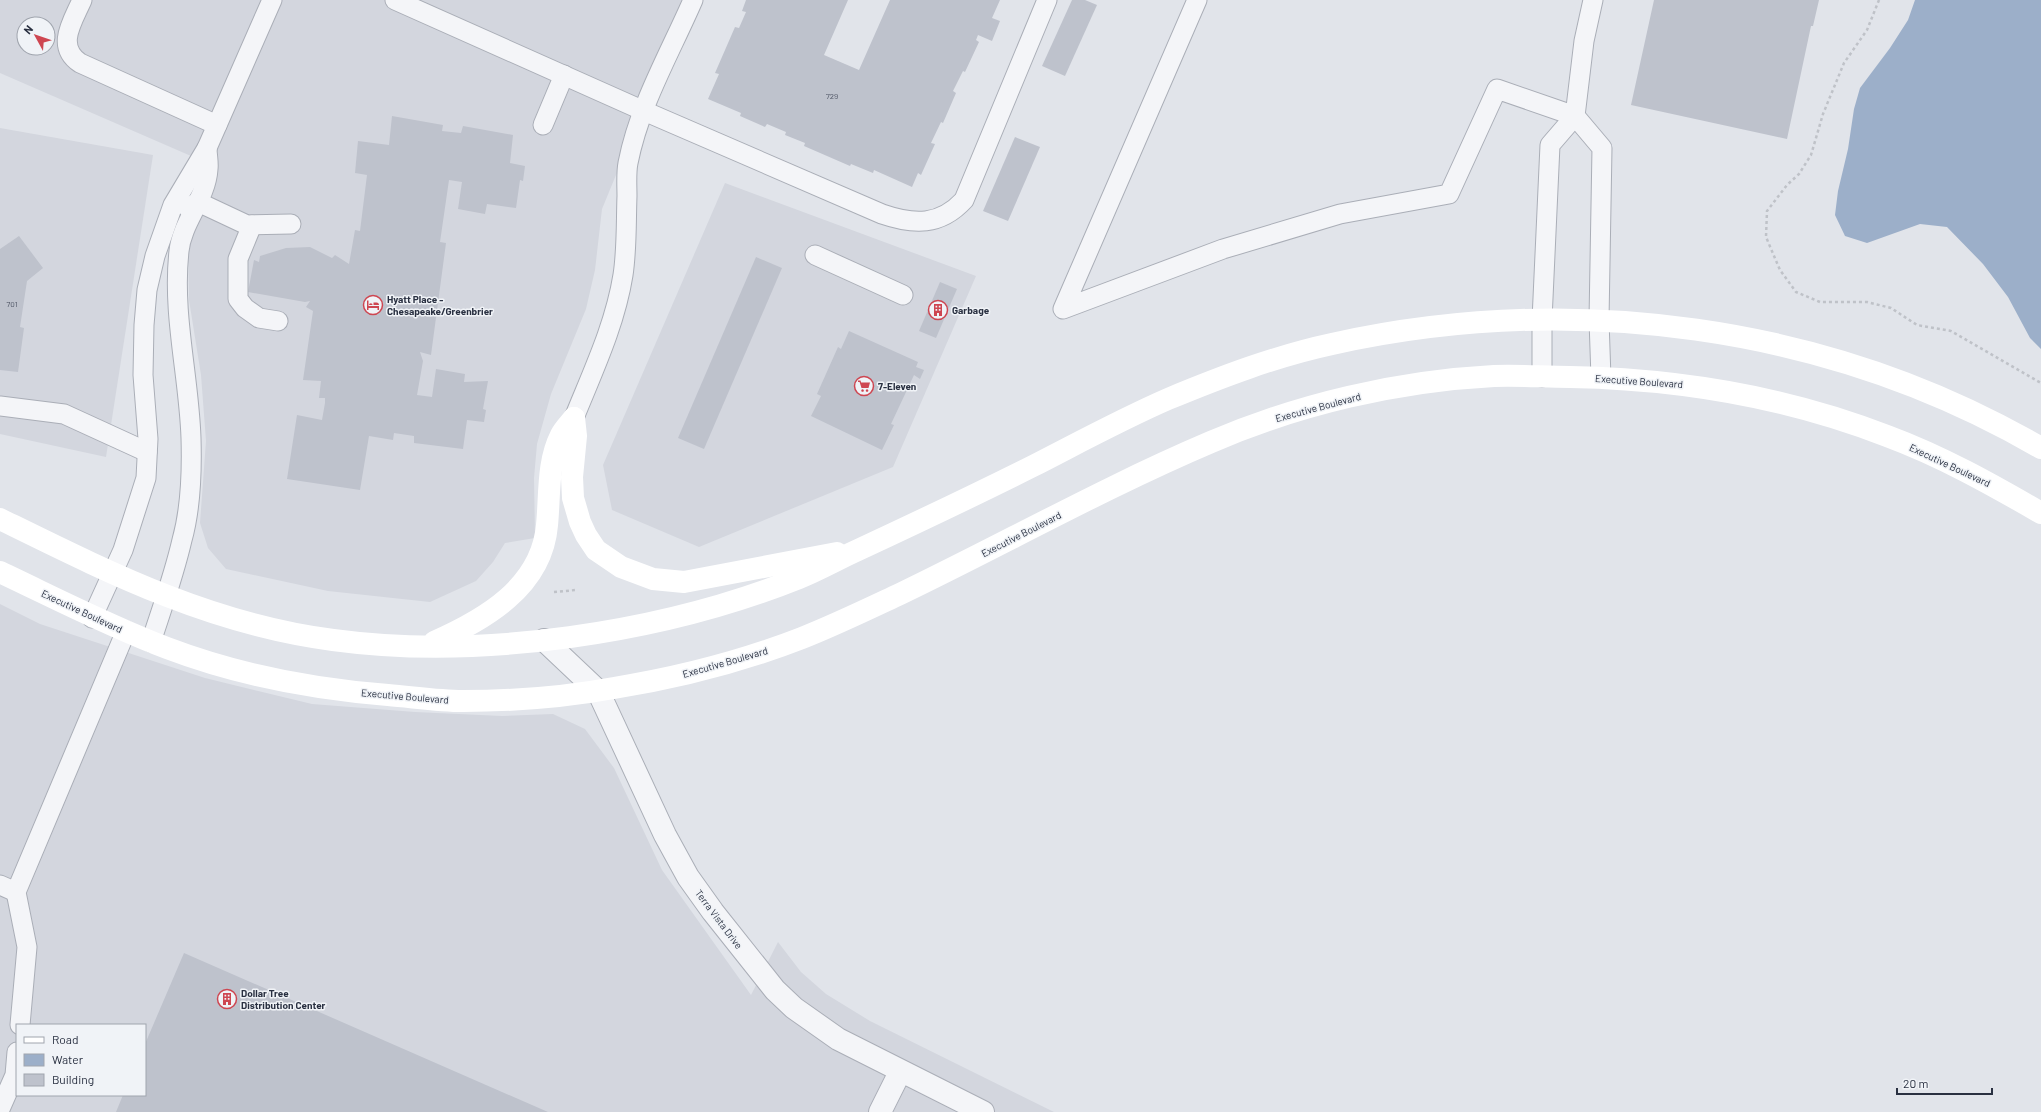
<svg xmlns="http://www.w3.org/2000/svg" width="2041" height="1112" font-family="Barlow,sans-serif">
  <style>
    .built { fill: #d3d6de; fill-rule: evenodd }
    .water { fill: #9cafc9 }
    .building { fill: #bec2cc }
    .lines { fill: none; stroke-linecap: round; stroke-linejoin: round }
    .lane-casing { stroke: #aaaeb7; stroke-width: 21 }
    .street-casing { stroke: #aaaeb7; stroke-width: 24 }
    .path { stroke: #bfc2c8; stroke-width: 2.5; stroke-dasharray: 3 3; stroke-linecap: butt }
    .lane { stroke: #f4f5f8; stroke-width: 19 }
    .street { stroke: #f4f5f8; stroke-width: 22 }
    .secondary { stroke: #fff; stroke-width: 22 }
    .labels { text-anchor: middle; stroke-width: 3; stroke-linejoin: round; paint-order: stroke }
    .number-label { font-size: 8px; fill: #4e5464 }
    .poi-label { font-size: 10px; font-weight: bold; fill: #293041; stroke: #f0f3f7; text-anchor: start }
    .street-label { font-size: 10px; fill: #293041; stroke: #f0f3f7 }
  </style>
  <rect width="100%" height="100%" fill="#e1e4ea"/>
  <g class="built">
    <path d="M0,0H688L602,209L595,270L586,309L551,394L537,444L534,478L535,538L505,543L493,562L476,581L430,602L328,591L226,569L208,548L200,523L206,441L201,375L189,300L188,242L214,166L0,73ZM24,24H48V48H24Z"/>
    <path d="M0,128L153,155L106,457L0,434Z"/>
    <path d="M725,183L976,276L893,467L699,547L612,510L603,465Z"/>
    <path d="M0,604L40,624L205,678L312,704L415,712L502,716L553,714L585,729L614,768L662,870L751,995L778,942L801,972L826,994L870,1021L1054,1112H0ZM17,1025H145V1095H17Z"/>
  </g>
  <path class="water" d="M1915,0H2041V349L2030,338L2008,297L1983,264L1947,227L1920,224L1867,243L1845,236L1835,215L1838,191L1848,149L1854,109L1860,88L1890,48L1908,20Z"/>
  <g class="building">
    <path d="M746,0H848L824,55L859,70L890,0H1000L992,18L1000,21L992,41L978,35L976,40L979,42L965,72L963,71L953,91L956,93L943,123L941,122L931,143L935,144L921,175L918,173L912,187L874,170L873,173L851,164L850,166L804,146L805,143L785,135L786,132L767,124L765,127L740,116L741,113L708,99L719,74L715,73L735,27L739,28L746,12L742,11Z"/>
    <path d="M1072,0H1085L1097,5L1065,76L1042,66Z"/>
    <path d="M1654,0H1819L1813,26H1811L1787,139L1631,105Z"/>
    <path d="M392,116L443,125L442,131L461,133L463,126L513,135L510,163L525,166L523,181L520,180L516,208L487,204L485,214L458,209L462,182L449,180L440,242L446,243L431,355L420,352L423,361L417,395L432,397L436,369L465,374L464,382L488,381L483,409L486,410L484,422L467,420L463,449L414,443V436L394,433L393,440L369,436L360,490L287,479L297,415L322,420L325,403V398H319L321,381L303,380L313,311L306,307L310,301L305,302L248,292L254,260L259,262L260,256L286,248L310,247L332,258L335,255L349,264L355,230L360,231L367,175L355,173L358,141L389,145Z"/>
    <path d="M1015,137L1040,147L1008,221L983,211Z"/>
    <path d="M19,236L43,268L27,281L20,327L24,328L18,372L0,370V249Z"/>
    <path d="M756,257L782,268L704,449L678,438Z"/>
    <path d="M940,282L957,289L936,338L919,331Z"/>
    <path d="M849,331L918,362L916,367L924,370L920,379L914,375L891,424L894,425L882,450L811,416L821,396L817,394L838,347L841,349Z"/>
    <path d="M184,953L548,1112H116L123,1095H145V1044Z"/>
  </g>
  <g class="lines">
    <g class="lane-casing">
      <g id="lane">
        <path d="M82,0C73,21 55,46 80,63L217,125"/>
        <path d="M395,0L644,111L882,214C914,225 940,226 964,200L1047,0"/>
        <path d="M1197,0L1063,309L1223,249L1340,214L1449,194L1497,89L1575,116L1602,148L1599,320L1601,378"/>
        <path d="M543,125L564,75"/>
        <path d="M188,208L198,202L247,225L291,224"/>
        <path d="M252,225L238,259V299L245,308L259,318L278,321"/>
        <path d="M815,255L903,295"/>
        <path d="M1542,377V320L1550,145L1575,116L1584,41L1593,0"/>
        <path d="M0,406L64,414L147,452"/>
        <path d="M574,418C593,371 615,325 623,275C627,249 626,222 627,196C627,186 626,173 628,163C639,106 670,53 693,0"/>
        <path d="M92,618L123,550L146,478L148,439L143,375L144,325L147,290L155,256L173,205L207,148L272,0"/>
        <path d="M151,642C162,608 174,575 182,540C191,508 192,471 191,438C189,376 172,314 179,251C182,222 206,199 208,169C209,163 207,155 207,148"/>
        <path d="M0,885L16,892"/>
        <path d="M20,1025L27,947L16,892L126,631"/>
        <path d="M0,1109L15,1075L17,1052"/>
      </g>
    </g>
    <g class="street-casing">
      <g id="street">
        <path d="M544,640L598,691L665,835L688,877L713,912L775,990L794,1008L838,1039L983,1112"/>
        <path d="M880,1112L900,1072"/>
      </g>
    </g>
    <g class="path">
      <path d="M1879,0L1867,30L1844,63L1823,114L1811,155L1799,174L1787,185L1767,211L1766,237L1780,270L1796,292L1820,302H1867L1891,308L1917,325L1951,331L2041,383"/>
      <path d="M554,592L576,590"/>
    </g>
    <use href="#lane" class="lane"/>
    <use href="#street" class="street"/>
    <g class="secondary">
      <path d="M574,418L576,436L572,477L573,498L580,522L586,535L596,550L621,567L653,579L684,582L837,553"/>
      <path d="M0,519C110,573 210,624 333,640C480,660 662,633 799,578C819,570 838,559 858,550C916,523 975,495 1033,466C1078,443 1122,419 1168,399C1221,377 1276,356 1332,344C1571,291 1828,324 2041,448"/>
      <path d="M0,572C55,598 109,626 167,648C238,675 312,689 388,695C413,697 438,701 463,701C514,701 565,697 614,688C676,678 743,661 802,638C835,625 868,609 900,594C1004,544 1105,487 1211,442C1299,404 1398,381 1494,376C1519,375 1544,377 1570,377C1679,379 1784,396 1887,436C1941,456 1991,484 2041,513"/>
      <path d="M434,642C484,620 542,587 547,525C550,496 547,462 561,435C564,429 570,423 574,418"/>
    </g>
  </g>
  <defs>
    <g id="hotel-ring" transform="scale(1)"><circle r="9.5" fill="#f0f3f7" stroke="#ce4651" stroke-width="1.5"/><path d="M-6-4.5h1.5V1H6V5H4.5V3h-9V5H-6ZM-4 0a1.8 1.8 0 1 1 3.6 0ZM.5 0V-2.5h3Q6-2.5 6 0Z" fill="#ce4651"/></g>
    <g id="building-ring" transform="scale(1)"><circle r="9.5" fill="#f0f3f7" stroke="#ce4651" stroke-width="1.5"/><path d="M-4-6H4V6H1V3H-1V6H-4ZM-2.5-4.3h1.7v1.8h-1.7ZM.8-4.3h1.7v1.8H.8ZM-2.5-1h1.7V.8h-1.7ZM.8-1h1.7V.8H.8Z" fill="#ce4651"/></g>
    <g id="supermarket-ring" transform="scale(1)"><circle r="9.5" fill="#f0f3f7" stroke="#ce4651" stroke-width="1.5"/><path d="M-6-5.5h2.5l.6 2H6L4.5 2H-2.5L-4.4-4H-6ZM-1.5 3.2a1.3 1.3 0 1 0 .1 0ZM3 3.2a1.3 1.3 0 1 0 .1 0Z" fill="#ce4651"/></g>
  </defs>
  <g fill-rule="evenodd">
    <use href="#hotel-ring" x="373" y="305"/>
    <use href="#building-ring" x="938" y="310"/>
    <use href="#supermarket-ring" x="864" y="386"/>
    <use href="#building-ring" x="227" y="999"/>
  </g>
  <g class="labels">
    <g class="number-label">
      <text x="832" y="99">729</text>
      <text x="12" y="307">701</text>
    </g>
    <g class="poi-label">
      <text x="387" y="303">Hyatt Place -<tspan x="387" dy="12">Chesapeake/Greenbrier</tspan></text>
      <text x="952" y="314">Garbage</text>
      <text x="878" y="390">7-Eleven</text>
      <text x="241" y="997">Dollar Tree<tspan x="241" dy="12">Distribution Center</tspan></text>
    </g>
    <g class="street-label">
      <text transform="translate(1639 381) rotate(4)" y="4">Executive Boulevard</text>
      <text transform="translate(1318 407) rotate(-15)" y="4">Executive Boulevard</text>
      <text transform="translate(1950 465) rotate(25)" y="4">Executive Boulevard</text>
      <text transform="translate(1021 534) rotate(-27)" y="4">Executive Boulevard</text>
      <text transform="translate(82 611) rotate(25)" y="4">Executive Boulevard</text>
      <text transform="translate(725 662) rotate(-16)" y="4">Executive Boulevard</text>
      <text transform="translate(405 696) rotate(5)" y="4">Executive Boulevard</text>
      <text transform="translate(719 919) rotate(53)" y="4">Terra Vista Drive</text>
    </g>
  </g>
  <rect x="16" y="1024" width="130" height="72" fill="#f0f3f7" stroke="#a0a5ae"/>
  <rect x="24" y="1037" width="20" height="6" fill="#ffffff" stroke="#a0a5ae"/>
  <text x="52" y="1044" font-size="12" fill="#293041">Road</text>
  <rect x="24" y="1054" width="20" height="12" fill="#9cafc9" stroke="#a0a5ae"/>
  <text x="52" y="1064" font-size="12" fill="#293041">Water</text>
  <rect x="24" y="1074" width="20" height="12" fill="#bec2cc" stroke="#a0a5ae"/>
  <text x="52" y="1084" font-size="12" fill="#293041">Building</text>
  <g transform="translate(36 36) rotate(310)"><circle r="19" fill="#f0f3f7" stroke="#a0a5ae"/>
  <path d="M0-3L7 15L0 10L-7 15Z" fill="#ce4651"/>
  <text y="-6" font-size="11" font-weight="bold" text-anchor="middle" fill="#293041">N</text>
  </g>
  <path d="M1897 1088v6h95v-6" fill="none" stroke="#293041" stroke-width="2"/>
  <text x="1903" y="1088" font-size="12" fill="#293041" stroke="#f0f3f7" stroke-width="3" paint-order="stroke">20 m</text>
</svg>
